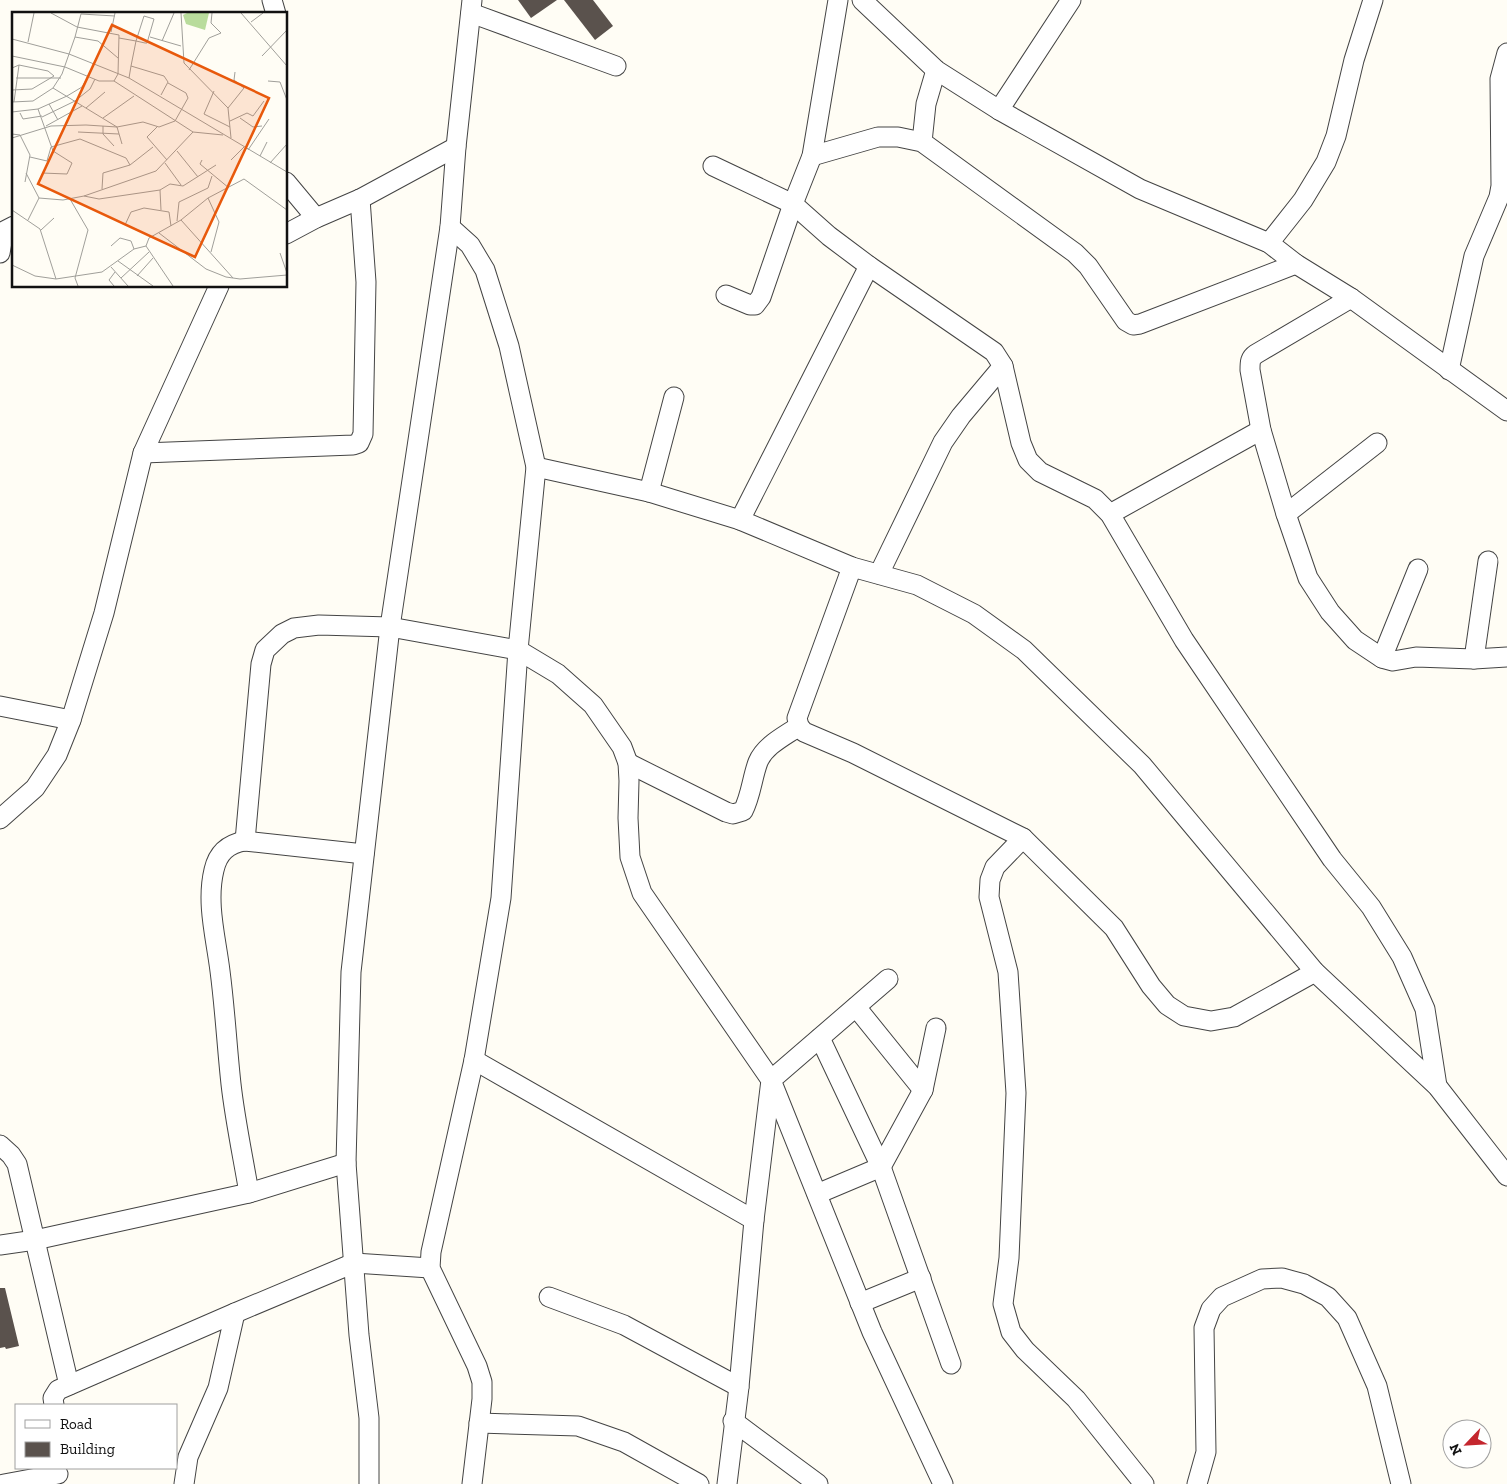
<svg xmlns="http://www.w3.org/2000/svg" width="1507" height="1484" font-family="'Zilla Slab',serif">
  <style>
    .building { fill: #5a524d }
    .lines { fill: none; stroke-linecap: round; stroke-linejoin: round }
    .minor-casing { stroke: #444; stroke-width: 21 }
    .minor { stroke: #fff; stroke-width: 19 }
    .inset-road { fill: none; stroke: #a09f9a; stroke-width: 1 }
    .view { fill: #e8590c; fill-opacity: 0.15; stroke: #e8590c; stroke-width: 2.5 }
    .inset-edge { fill: none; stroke: #111; stroke-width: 2.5 }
  </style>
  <rect width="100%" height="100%" fill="#fffdf5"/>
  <g class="building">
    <path d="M518,0H557L531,18Z"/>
    <path d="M564,0H593L613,26L595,40Z"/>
    <path d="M0,1288H5L19,1346L6,1349L5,1347L0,1348Z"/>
  </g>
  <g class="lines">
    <g class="minor-casing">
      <g id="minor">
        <path d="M272,0L276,14"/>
        <path d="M862,0L936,70L999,110L1140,189L1269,243L1296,264L1351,298L1507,411"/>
        <path d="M471,13L616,66"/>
        <path d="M999,110L1071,0"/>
        <path d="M922,142L926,104L936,70"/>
        <path d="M812,156L878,137H898L922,142L1075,253L1088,266L1126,321L1133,325L1140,324L1296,264"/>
        <path d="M713,166L793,204L829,236L869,266L994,352L1003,366L1021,443L1028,460L1040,472L1095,499L1110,514L1184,640L1332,859L1371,907L1402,957L1425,1009L1437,1086"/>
        <path d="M286,182L316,218"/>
        <path d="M450,227L470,245L485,270L509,346L536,467L518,650L501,898L474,1060L431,1252L430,1268L477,1366L482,1382V1399L472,1484"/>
        <path d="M286,234L316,218L360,199L456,147"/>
        <path d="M1269,243L1303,200L1326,162L1336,136L1354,60L1373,0"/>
        <path d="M0,253L4,231L14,226"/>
        <path d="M726,295L750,305H755L761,297L793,204L812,156L838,0"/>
        <path d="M1351,298L1256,354C1250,358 1250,362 1250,370L1261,430L1286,514L1308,578L1330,612L1355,640L1382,658L1393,661L1416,657L1474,659L1507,657"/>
        <path d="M1449,370L1474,256L1499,197L1501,186L1500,79L1507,53"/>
        <path d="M143,453L353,445L359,443L363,434L366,282L360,199"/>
        <path d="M536,467L649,492L740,520L852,567L917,585L974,614L1024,650L1142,765L1315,972L1437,1086L1507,1176"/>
        <path d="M649,492L674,397"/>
        <path d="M1110,514L1261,430"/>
        <path d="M1286,514L1377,443"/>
        <path d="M740,520L869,266"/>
        <path d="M852,567L797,718L799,726L804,732L853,753L1023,838L1114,928L1151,986L1167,1005L1184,1016L1211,1021L1234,1017L1315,972"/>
        <path d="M879,574L943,442L961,416L1003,366"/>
        <path d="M1382,658L1418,569"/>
        <path d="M1474,659L1488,561"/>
        <path d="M0,706L71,720"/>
        <path d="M628,763L726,812L733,814L743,811C751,796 752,778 758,762C765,745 785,736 799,726"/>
        <path d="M0,819L35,788L57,755L71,720L104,613L143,453L219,286"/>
        <path d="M1023,838L995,867L990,880L989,897L1008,972L1016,1093L1009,1258L1003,1304L1011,1332L1025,1350L1076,1399L1144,1484"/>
        <path d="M245,841L261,664L265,650L282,634L294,628L319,625L390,627L518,650L558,674L593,705L622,747L628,763L629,781L628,818L630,857L642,893L771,1080L754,1220L739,1387L727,1484"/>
        <path d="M888,979L771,1080L872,1332L943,1484"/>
        <path d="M856,1007L923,1090"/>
        <path d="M820,1038L881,1167L951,1364"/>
        <path d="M474,1060L754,1220"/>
        <path d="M0,1145L11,1155L17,1164L69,1385"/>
        <path d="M346,1163L249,1193C243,1157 235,1120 231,1084C227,1047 225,1009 220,971C216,938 206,903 214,870C218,852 228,844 245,841L364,854"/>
        <path d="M817,1194L881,1167L923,1090L936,1028"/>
        <path d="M0,1245L35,1240L249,1193"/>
        <path d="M549,1297L624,1325L739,1387"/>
        <path d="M860,1303L921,1278"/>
        <path d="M54,1405L53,1398L58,1390L235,1313L354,1263L430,1268"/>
        <path d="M733,1421L818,1484"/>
        <path d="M479,1423L578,1426L624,1442L699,1484"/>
        <path d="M4,1484L58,1474"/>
        <path d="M184,1484L188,1457L218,1388L235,1313"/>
        <path d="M369,1484V1418L359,1335L346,1163L351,972L390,627L450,227L456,147L472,0"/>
        <path d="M1197,1484L1206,1452L1204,1328L1211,1309L1222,1297L1262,1279L1282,1278L1304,1284L1328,1297L1347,1318L1377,1386L1401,1484"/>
      </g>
    </g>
    <use href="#minor" class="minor"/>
  </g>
  <g transform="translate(12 12)">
    <rect width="275" height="275" fill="#fffdf5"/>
    <path d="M175,1H197L193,18L174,12L171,3Z" fill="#b9dc9c"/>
    <path class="inset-road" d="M39,1L65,15L107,23L106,62L102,69M169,1L172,51L216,96L219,126M229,1L275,54M103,4L69,2L63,25L86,29L106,46M239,10L251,1M99,20L103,1M138,25L169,34M107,26L124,29L133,31H135L142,7L132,4L124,29L119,54M0,27L57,42L117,66L275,160M150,29L162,1M16,30L22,1M0,44L53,55L87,69H102L181,120L211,123M250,44L275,18M0,56L7,53L36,59L42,64M177,58L197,26L209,21L199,11L200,1M4,66H49M117,66L119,54L152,64L156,70L149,83M256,69L268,70L275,88M41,76L105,115L131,110L147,115L163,109L176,86L174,81L156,71M0,78L20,77L42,64M202,79L192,102L218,115M0,90L21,89L41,76L50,62L63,25M2,90L7,53M37,92L46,108M74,96L93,80M216,96L232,76L222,68L223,60M26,97L41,139L60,151L55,162L30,161M0,100L26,97L55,84L70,75L77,63M8,101L11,107L30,104M30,105L63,89L78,77L83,67M91,106L122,84M228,106L241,115L250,114M218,109L235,101L241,104L252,89M34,114L70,94M91,114V122L102,134M145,115L135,125L155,148M66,120L107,122M0,122L8,123L18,143L13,170M0,126L39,114L74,113L105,115L110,132M236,138L257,107M165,139L186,165M248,144L255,130M18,145L35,149L39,135L68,127L114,146L118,153M190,148L188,152L217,176M219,148L232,135M153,151L169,173M258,151L275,132M14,161L27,186L51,188L72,184L144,159L181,120M90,177L91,161L118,153L141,135M148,178L149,198M72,184L87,187L148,178L158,172L171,174L204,153M196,186L207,210L199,240M58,187L76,218L63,266L66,274M0,198L28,217L44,267M16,208L27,186M169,208L221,266M165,209L167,190L196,176L200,164M113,213L119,200L132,196L157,200L159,214M29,218L42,206M147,221L194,257L214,265L228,267L275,263M99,234L108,226L119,229L122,237M134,234L161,274M268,241L275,261M106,249L141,274M0,253L23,264L44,267L90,260L122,237L134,234L137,226L169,208L196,186L232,167L275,198M99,255L116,274M125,264L141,246M109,266L137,240M102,274L97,268L103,260"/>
    <path class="view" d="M100,13L257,86L183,245L26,172Z"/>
    <rect width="275" height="275" class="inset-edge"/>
  </g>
  <rect x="15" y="1404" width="162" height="65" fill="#ffffff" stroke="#a0a0a0"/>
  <rect x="25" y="1420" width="25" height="8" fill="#ffffff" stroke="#a0a0a0"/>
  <text x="60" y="1429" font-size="15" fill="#111111">Road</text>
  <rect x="25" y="1442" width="25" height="15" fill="#5a524d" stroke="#a0a0a0"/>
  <text x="60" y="1454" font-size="15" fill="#111111">Building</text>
  <g transform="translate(1467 1444) rotate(245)"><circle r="24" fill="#ffffff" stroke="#a0a0a0"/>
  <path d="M0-4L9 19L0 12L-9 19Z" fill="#c4262e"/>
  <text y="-8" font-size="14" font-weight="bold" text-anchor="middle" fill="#111111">N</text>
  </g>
</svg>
